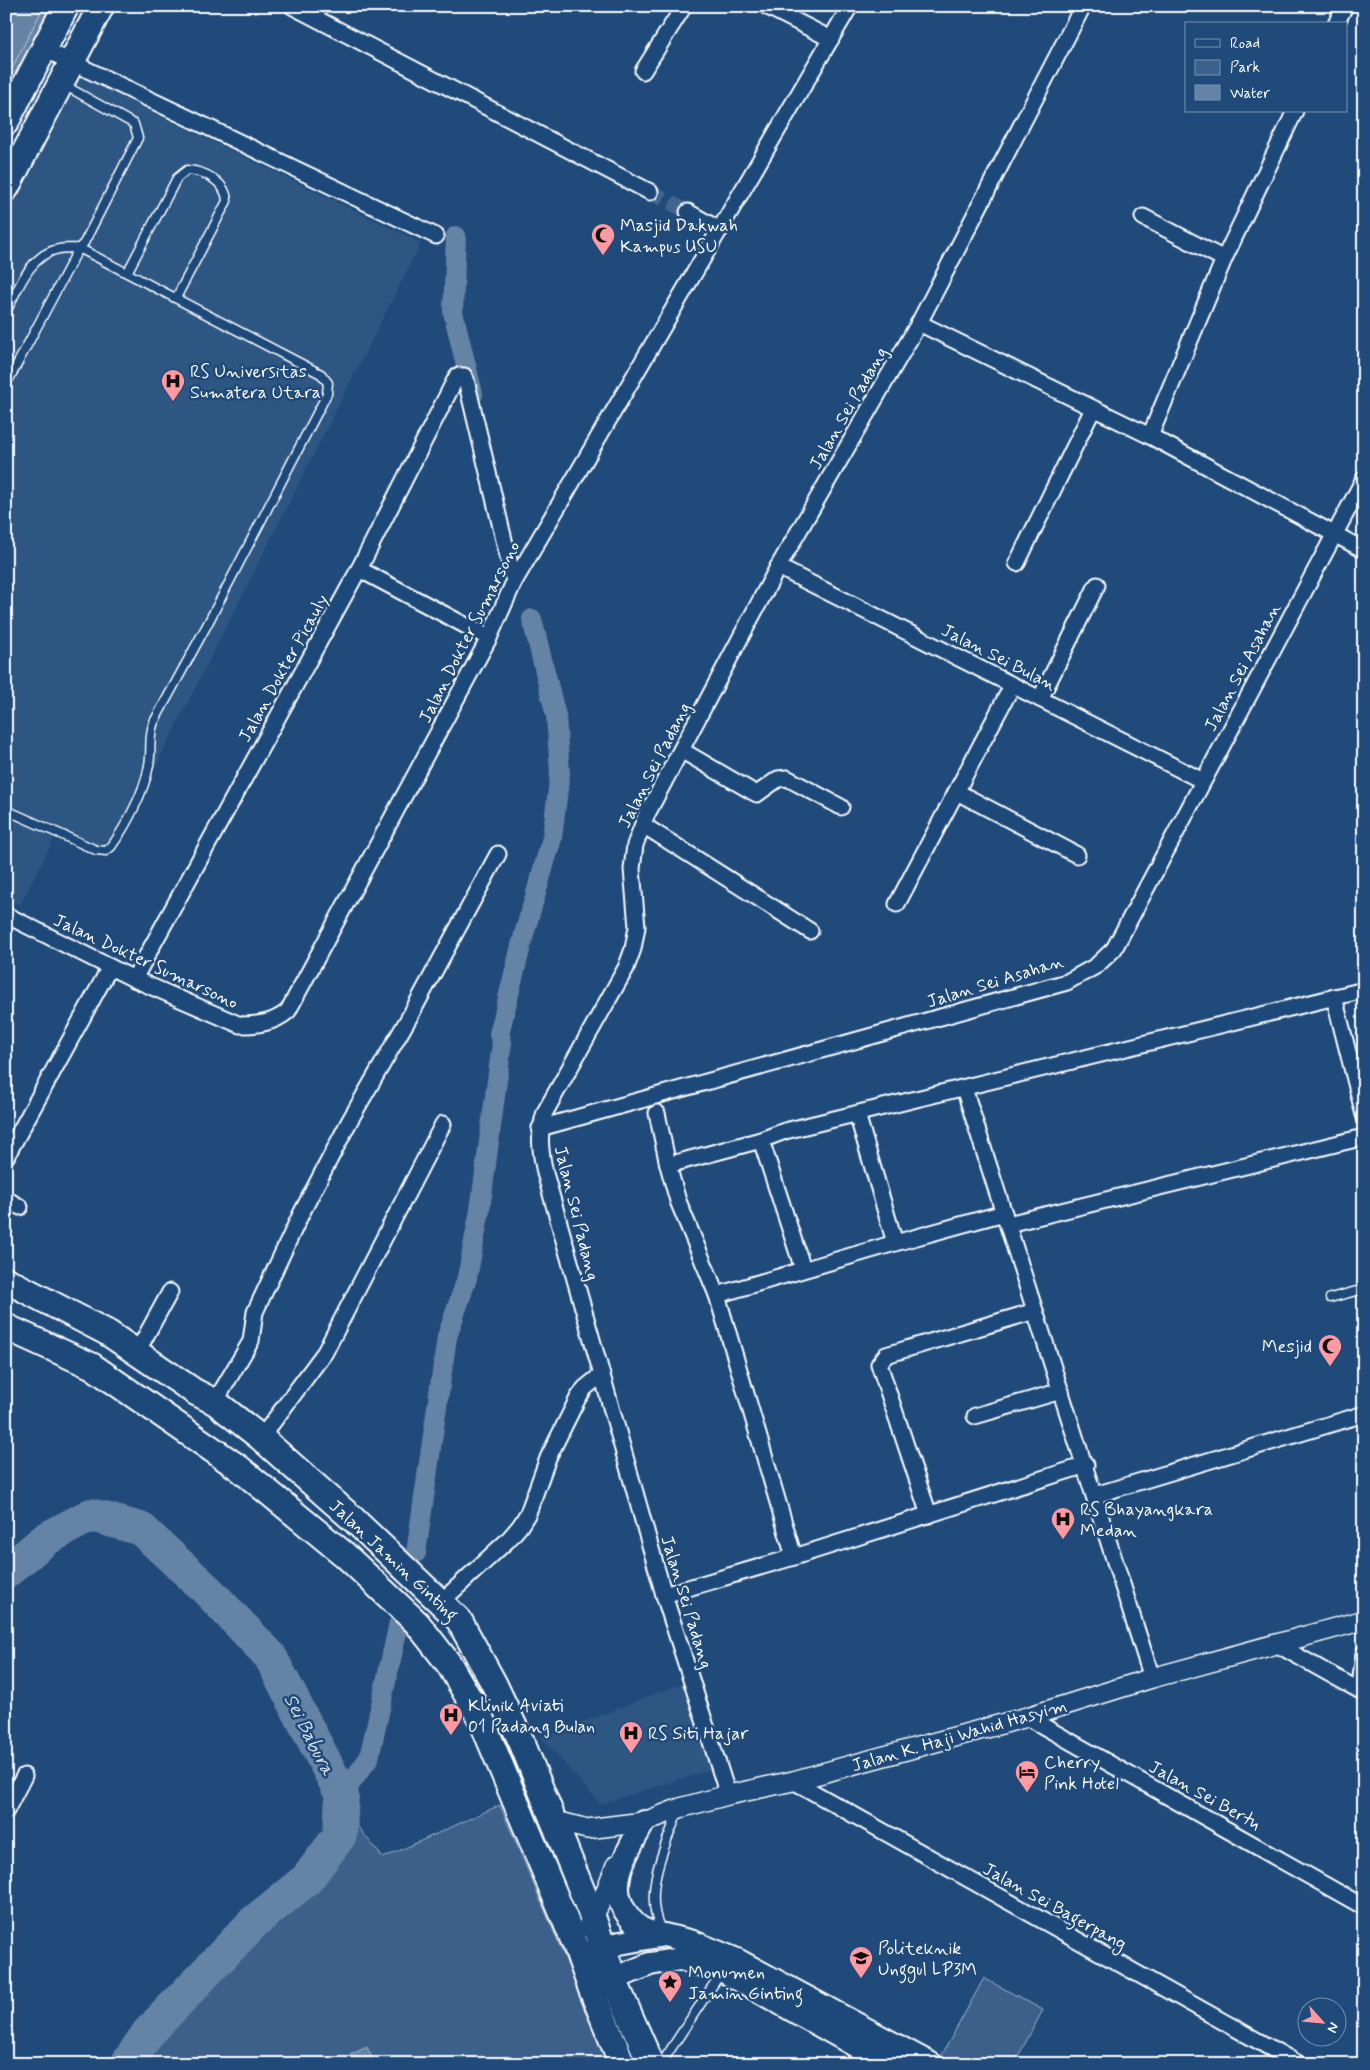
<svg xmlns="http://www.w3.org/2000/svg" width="1370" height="2070" font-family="Mynerve,sans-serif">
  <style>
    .built { fill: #2e5683 }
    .green { fill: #3c618b; stroke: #9eb0c5 }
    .water { fill: #6583a4; stroke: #a3b5c8 }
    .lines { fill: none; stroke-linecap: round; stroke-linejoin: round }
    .shore { stroke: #c1cddb; stroke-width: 1 }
    .canal { stroke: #6583a4; stroke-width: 20 }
    .river { stroke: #6583a4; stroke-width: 34 }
    .minor-tunnel { stroke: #41658e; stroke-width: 15; stroke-dasharray: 15 8; stroke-linecap: butt }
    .service-casing { stroke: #fff; stroke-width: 11 }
    .minor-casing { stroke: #fff; stroke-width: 19 }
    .tertiary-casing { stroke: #fff; stroke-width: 22 }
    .secondary-casing { stroke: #fff; stroke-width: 26 }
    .primary-casing { stroke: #fff; stroke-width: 29 }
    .service { stroke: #1f4a7a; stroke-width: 8 }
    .minor { stroke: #1f4a7a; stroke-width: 15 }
    .tertiary { stroke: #1f4a7a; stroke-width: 19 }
    .secondary { stroke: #1f4a7a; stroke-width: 22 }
    .primary { stroke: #1f4a7a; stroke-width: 25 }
    .labels { text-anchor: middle; stroke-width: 5; stroke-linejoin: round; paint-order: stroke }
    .poi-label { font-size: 18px; fill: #fff; stroke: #1f4a7a; text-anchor: start }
    .street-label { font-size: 18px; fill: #fff; stroke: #1f4a7a }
    .water-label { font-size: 19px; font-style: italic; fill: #d8e0e8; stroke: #1f4a7a }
  </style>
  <rect width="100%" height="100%" fill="#1f4a7a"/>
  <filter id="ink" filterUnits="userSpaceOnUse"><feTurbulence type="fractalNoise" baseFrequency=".02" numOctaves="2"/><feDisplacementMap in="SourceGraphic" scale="10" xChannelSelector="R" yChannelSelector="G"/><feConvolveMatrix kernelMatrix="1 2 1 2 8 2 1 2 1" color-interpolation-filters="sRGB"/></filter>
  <g filter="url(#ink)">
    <g class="built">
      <path d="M74,74L421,243L111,854L59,829L20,905L6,898V206Z"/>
      <path d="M688,1681L710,1770L600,1804L542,1738Z"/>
    </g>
    <g class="green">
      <path d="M500,1805L610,2064H128L155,2026L340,1835L350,1817L383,1858Z"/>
      <path d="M984,1978L1043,2010L1014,2064H941L938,2062Z"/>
    </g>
    <g class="water">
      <path d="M6,6H66L6,121Z"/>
      <path d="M367,2047L375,2064H354L350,2055Z"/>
    </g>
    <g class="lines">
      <path class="shore" d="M6,80L44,6"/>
      <g class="canal">
        <path d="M456,236L453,312L473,394"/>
        <path d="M416,1553L447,1337L467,1278L480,1210L502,1043L499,1034L524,934L552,838L560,773L556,716L532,619"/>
        <path d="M342,1795L369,1758L399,1623"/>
      </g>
      <path class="river" d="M6,1572L46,1539L91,1515L141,1529L208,1591L270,1656L342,1795L340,1835L307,1879L254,1922L148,2033L127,2064"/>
      <path class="minor-tunnel" d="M650,192L688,212"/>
      <g class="service-casing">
        <g id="service">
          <path d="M127,273L177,178L187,170C205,171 226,182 227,201L176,298"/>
          <path d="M6,312C18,289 30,254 59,249C65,248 72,248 79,248L84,243L138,138L134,124L64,85"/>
          <path d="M6,385L79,248L321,374L328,383L327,394L207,625L154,722C148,736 152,751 149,765C145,791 126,826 111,847L106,851L96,850L6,810"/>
          <path d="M1330,1298L1364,1289"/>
          <path d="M662,1931C641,1894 665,1845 679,1810"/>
          <path d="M661,2064L721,1973"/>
        </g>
      </g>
      <g class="minor-casing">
        <g id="minor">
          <path d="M292,6L650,192"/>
          <path d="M766,6L831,39"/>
          <path d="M1336,24L1345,6"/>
          <path d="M44,49L436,236"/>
          <path d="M643,71L684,6"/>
          <path d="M688,212L720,230"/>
          <path d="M1143,217L1224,259"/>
          <path d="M919,323L1150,436L1364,550"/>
          <path d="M1150,436L1224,259L1295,111"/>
          <path d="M1017,563L1093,409"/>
          <path d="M778,567L1203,781"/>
          <path d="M359,569L489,638"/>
          <path d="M1040,699L1097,585"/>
          <path d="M681,750L753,792L757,794L778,779L787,778L841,807"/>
          <path d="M957,792L1077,855"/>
          <path d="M643,825L810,931"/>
          <path d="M897,904L1012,686"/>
          <path d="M6,915L134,979L240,1025C258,1025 274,1023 288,1011L489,638L514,582L850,6"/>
          <path d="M134,979L359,569L457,376H464L466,380L514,582"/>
          <path d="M1334,997L1364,1115"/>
          <path d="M964,1088L1152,1678"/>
          <path d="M657,1113L668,1165L678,1201L717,1295L794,1557"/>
          <path d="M857,1114L895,1243"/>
          <path d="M540,1128L1067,982L1096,966L1114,949L1364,479"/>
          <path d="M761,1140L803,1269"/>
          <path d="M6,1157L110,967"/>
          <path d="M668,1165L761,1140L785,1131L1364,990"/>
          <path d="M6,1199L20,1207"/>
          <path d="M1008,1224L1364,1137"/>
          <path d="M717,1295L895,1243L1004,1213"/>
          <path d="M137,1352L170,1292"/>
          <path d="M215,1402L251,1341L255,1312L301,1214L350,1120L410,1016L498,854"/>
          <path d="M975,1416L1061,1391"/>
          <path d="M261,1438L325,1352L443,1124"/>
          <path d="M1095,1495L1364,1414"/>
          <path d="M929,1515L879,1364L886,1355L1035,1311"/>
          <path d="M664,1595L794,1557L1086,1465"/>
          <path d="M440,1603L508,1540L520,1526L528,1513L548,1458L578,1398L585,1388L601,1375"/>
          <path d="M1276,1644L1364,1693"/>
          <path d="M1364,1653L1361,1678L1364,1691"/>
          <path d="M1027,1717L1364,1907"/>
          <path d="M793,1781L1299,2064"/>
          <path d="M728,1795L664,1595L545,1173C540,1150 538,1134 545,1112L626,968L633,949L637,927L632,869L635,845L646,816L778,567L919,323L1083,6"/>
          <path d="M6,1811L24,1776"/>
        </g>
      </g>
      <g class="tertiary-casing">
        <g id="tertiary">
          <path d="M552,1820L587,1829L644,1822L680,1808L728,1795L793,1781L1027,1717L1152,1678L1364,1620"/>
          <path d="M588,1926L603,1898L616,1865"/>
        </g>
      </g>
      <g class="secondary-casing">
        <g id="secondary">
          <path d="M644,1822C629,1849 606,1882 625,1911C636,1928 643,1931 662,1935"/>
          <path d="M587,1954L620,1943L664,1935L693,1942L737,1960L931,2064"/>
          <path d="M597,1986L650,1964L680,1959L723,1971L888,2064"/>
        </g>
      </g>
      <g class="primary-casing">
        <g id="primary">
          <path d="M6,122L66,6"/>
          <path d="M6,188L101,6"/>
          <path d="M6,1280L108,1333L195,1392L215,1402L261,1438L354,1520L459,1620L494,1684L522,1743L593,1918L614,1980L651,2064"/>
          <path d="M6,1327L92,1366L239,1468L345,1555L417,1623L449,1664L481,1719L576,1946L591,1988L622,2064"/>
        </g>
      </g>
      <use href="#service" class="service"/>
      <use href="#minor" class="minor"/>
      <use href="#tertiary" class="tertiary"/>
      <use href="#secondary" class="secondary"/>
      <use href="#primary" class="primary"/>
    </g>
  </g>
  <defs>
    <g id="mosque-pin" transform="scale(1.25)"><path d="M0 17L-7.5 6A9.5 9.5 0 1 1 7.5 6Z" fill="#ff9aa2" stroke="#1f4a7a"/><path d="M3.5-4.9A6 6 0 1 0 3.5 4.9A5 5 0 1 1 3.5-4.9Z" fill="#111"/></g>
    <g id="hospital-pin" transform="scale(1.25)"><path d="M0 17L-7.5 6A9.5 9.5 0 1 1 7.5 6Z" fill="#ff9aa2" stroke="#1f4a7a"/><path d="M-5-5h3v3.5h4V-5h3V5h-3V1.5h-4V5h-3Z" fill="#111"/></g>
    <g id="hotel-pin" transform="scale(1.25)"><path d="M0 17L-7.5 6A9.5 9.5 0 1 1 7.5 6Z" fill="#ff9aa2" stroke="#1f4a7a"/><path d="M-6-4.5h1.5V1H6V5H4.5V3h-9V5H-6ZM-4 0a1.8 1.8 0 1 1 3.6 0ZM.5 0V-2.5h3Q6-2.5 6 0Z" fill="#111"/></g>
    <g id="university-pin" transform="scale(1.25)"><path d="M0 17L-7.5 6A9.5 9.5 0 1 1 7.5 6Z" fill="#ff9aa2" stroke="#1f4a7a"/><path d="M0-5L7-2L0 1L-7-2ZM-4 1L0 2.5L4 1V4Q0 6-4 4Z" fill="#111"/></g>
    <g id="sight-pin" transform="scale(1.25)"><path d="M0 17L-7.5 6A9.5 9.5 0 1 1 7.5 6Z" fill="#ff9aa2" stroke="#1f4a7a"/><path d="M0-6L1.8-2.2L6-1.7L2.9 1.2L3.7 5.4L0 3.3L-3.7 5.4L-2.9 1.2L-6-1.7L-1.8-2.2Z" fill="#111"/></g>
  </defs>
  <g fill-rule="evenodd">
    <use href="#mosque-pin" x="603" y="235"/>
    <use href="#hospital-pin" x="173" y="381"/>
    <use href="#mosque-pin" x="1330" y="1346"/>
    <use href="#hospital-pin" x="1063" y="1519"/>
    <use href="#hospital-pin" x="451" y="1715"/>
    <use href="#hospital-pin" x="631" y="1733"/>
    <use href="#hotel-pin" x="1027" y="1772"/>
    <use href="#university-pin" x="861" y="1958"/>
    <use href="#sight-pin" x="670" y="1982"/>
  </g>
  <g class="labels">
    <g class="poi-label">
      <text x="620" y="231">Masjid Dakwah<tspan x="620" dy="21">Kampus USU</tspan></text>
      <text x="190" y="377">RS Universitas<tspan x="190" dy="21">Sumatera Utara</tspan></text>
      <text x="1312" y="1352" text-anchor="end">Mesjid</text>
      <text x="1080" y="1515">RS Bhayangkara<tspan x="1080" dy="21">Medan</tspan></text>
      <text x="468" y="1711">Klinik Aviati<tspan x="468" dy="21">01 Padang Bulan</tspan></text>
      <text x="648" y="1739">RS Siti Hajar</text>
      <text x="1044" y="1768">Cherry<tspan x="1044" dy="21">Pink Hotel</tspan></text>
      <text x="878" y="1954">Politeknik<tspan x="878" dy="21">Unggul LP3M</tspan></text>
      <text x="688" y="1978">Monumen<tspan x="688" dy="21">Jamin Ginting</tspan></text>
    </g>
    <g class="street-label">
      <text transform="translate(848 408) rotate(-60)" y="6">Jalan Sei Padang</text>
      <text transform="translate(469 632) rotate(-63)" y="6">Jalan Dokter Sumarsono</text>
      <text transform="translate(999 657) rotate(27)" y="6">Jalan Sei Bulan</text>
      <text transform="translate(1242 667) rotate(-62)" y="6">Jalan Sei Asahan</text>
      <text transform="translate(283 668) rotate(-61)" y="6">Jalan Dokter Picauly</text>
      <text transform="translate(654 765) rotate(-63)" y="6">Jalan Sei Padang</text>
      <text transform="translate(146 961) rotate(25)" y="6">Jalan Dokter Sumarsono</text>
      <text transform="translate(995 981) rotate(-17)" y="6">Jalan Sei Asahan</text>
      <text transform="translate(577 1213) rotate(76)" y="6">Jalan Sei Padang</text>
      <text transform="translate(394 1560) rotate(43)" y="6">Jalan Jamin Ginting</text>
      <text transform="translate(687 1602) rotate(73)" y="6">Jalan Sei Padang</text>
      <text transform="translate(959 1735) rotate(-16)" y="6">Jalan K. Haji Wahid Hasyim</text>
      <text transform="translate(1205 1795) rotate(29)" y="6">Jalan Sei Bertu</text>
      <text transform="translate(1055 1906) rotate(29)" y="6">Jalan Sei Bagerpang</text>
    </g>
    <g class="water-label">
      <text transform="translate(310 1734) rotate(63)" y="7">Sei Babura</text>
    </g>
  </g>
  <rect width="1370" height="2070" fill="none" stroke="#1f4a7a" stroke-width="25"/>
  <rect x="12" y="12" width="1345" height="2045" fill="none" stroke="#fff" stroke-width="2" filter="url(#ink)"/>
  <rect x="1185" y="22" width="162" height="90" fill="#1f4a7a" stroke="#7992af"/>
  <rect x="1195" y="39" width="25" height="8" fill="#1f4a7a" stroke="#7992af"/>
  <text x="1230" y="48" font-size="15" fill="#ffffff">Road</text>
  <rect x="1195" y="60" width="25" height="15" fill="#3c618b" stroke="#7992af"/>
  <text x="1230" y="72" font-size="15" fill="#ffffff">Park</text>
  <rect x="1195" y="85" width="25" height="15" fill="#6583a4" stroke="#7992af"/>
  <text x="1230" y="98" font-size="15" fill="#ffffff">Water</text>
  <g transform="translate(1322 2022) rotate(117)"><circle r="24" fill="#1f4a7a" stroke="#7992af"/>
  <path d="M0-4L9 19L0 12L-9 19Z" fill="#ff9aa2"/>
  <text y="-8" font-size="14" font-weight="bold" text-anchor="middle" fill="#ffffff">N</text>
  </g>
</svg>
